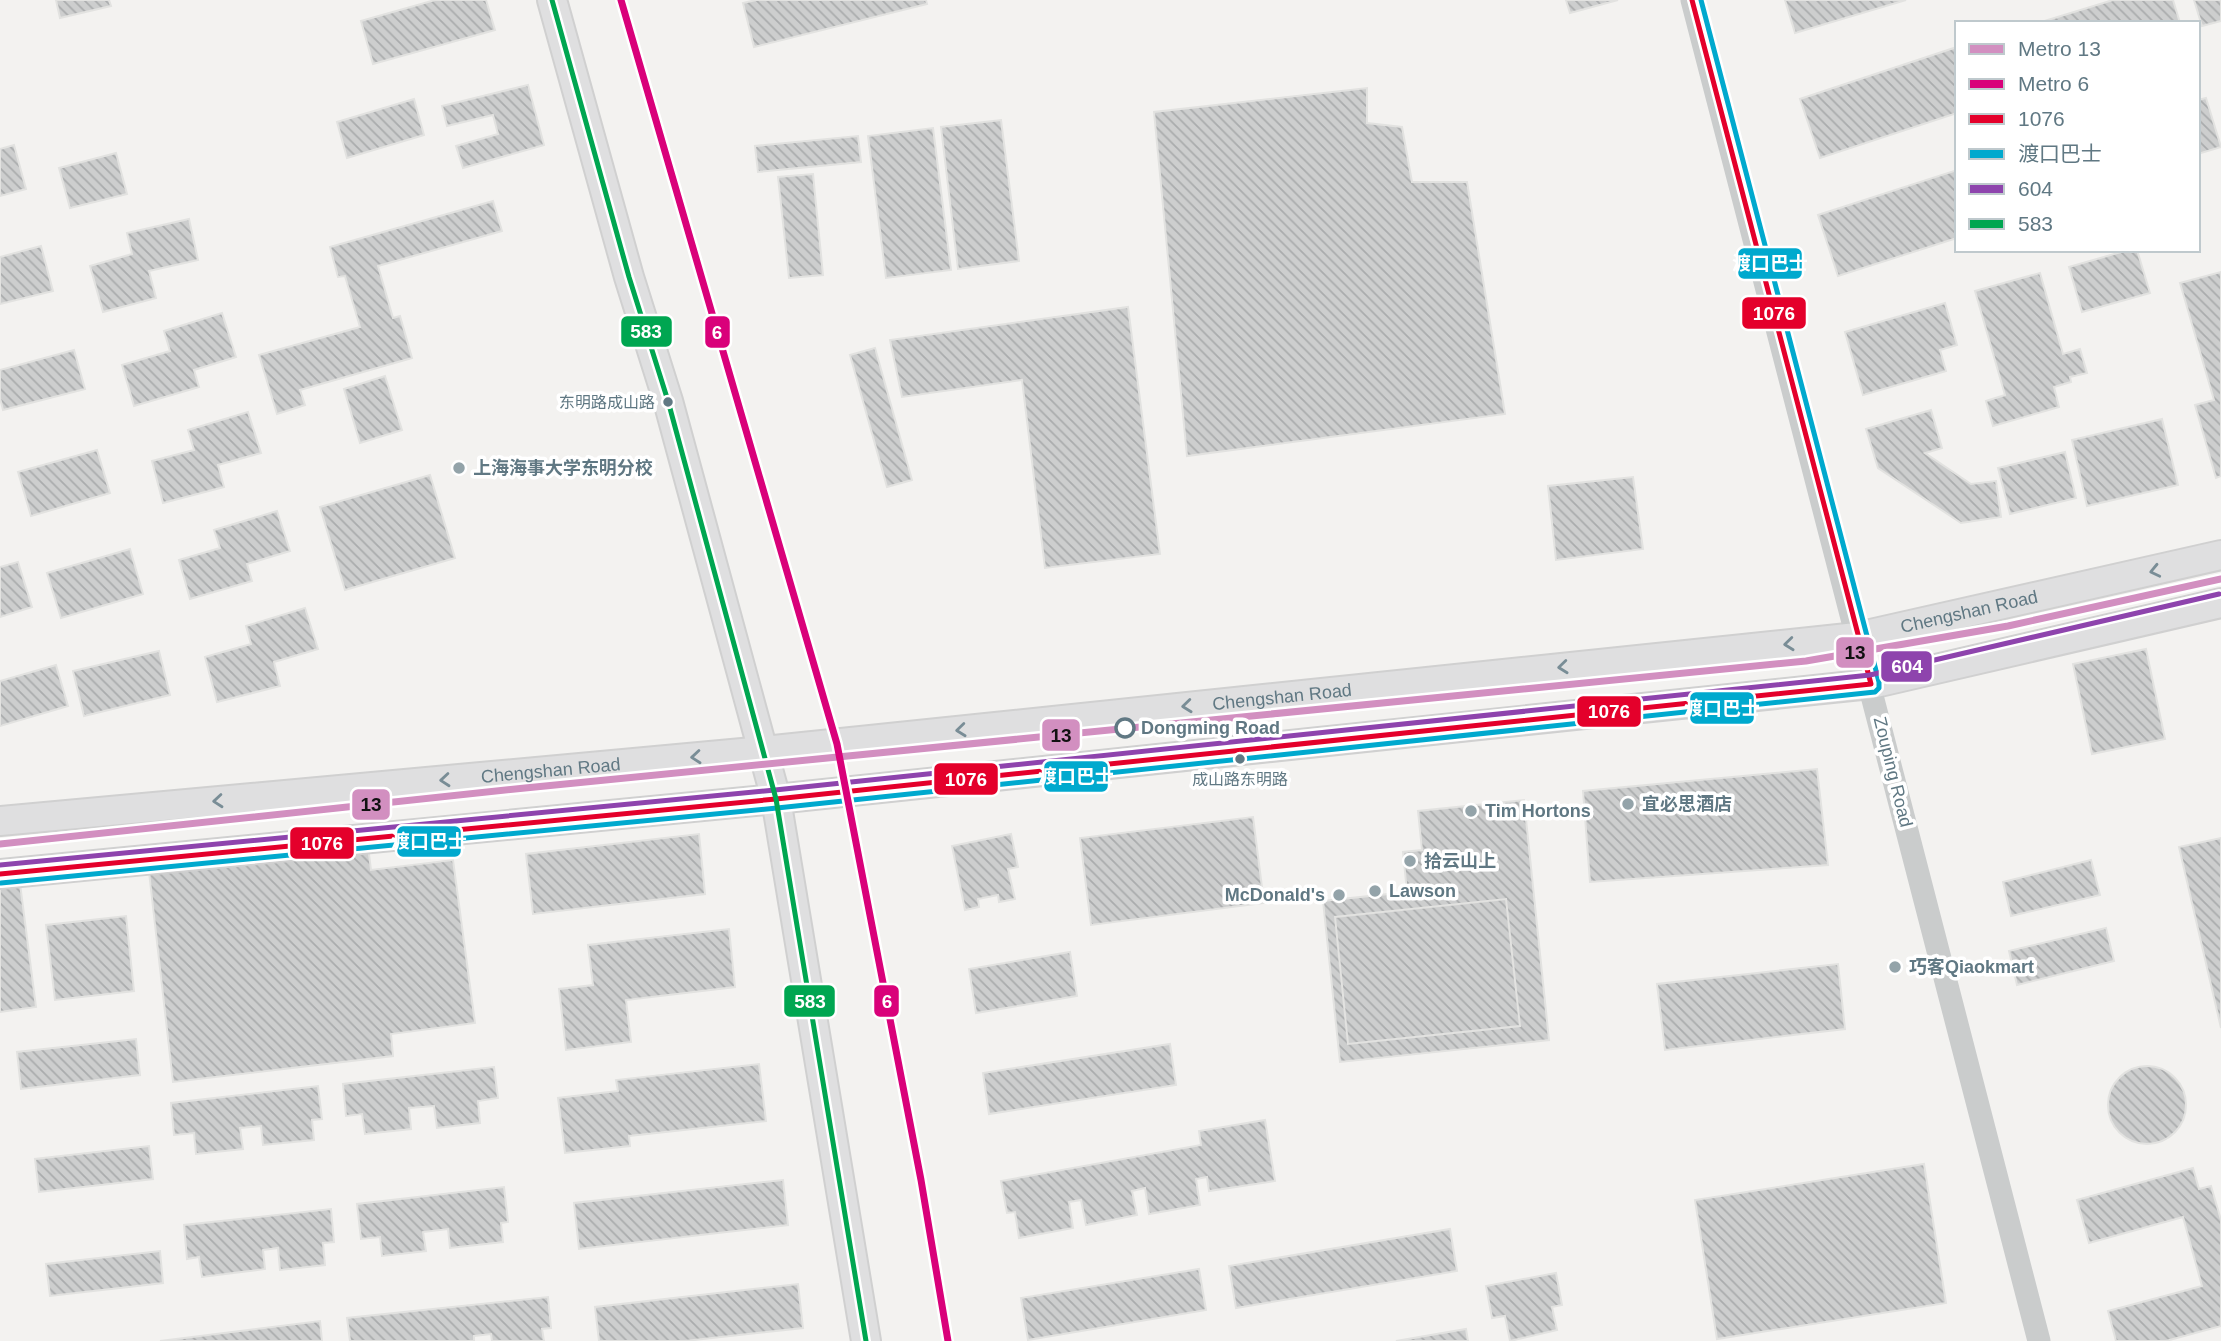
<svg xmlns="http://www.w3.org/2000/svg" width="2221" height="1341" font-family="Helvetica,'Noto Sans SC',sans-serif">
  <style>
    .building { fill: url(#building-back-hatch); stroke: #e2e2e0; stroke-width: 2 }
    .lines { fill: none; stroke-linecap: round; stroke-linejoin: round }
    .major-casing { stroke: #d0d0d0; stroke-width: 32 }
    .minor { stroke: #cacccc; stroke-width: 23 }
    .major { stroke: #dfdfe0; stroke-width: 28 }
    .bus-1-casing { stroke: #fff; stroke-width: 10 }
    .bus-2-casing { stroke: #fff; stroke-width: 10 }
    .bus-3-casing { stroke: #fff; stroke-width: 10 }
    .bus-4-casing { stroke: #fff; stroke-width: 10 }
    .bus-1 { stroke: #e4002b; stroke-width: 5 }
    .bus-2 { stroke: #00a9ce; stroke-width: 5 }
    .bus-3 { stroke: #8e44ad; stroke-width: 5 }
    .bus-4 { stroke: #00a651; stroke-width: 5 }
    .metro-1-casing { stroke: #fff; stroke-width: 12 }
    .metro-2-casing { stroke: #fff; stroke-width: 12 }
    .metro-1 { stroke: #d28fc0; stroke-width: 7 }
    .metro-2 { stroke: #d9017a; stroke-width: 7 }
    .oneway { stroke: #798d96 }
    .bus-dot { fill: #607883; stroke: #fff; stroke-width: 2.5 }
    .poi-dot { fill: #93a3a9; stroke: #fff; stroke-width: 2.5 }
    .stop-dot { fill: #fff; stroke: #607883; stroke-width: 3.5 }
    .labels { text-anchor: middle; stroke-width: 7; stroke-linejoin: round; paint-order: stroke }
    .bus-label { font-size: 16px; fill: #607883; stroke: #fff; text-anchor: end }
    .poi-label { font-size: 18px; font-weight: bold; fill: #607883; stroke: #fff; text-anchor: start }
    .street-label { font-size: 18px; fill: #607883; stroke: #fff }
    .stop-label { font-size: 18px; font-weight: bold; fill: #607883; stroke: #fff; text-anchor: start }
    .line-badge { stroke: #fff; stroke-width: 2.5 }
    .badge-label { font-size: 19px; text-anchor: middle; font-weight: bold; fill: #fff }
    .pale-badge-label { font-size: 19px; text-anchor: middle; font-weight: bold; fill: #111 }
  </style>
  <defs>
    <pattern id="building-back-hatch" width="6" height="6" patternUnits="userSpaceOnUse" patternTransform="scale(1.75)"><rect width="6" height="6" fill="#cdcece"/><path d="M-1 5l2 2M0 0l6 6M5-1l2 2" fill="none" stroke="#aaacad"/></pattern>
  </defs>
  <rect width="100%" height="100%" fill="#f3f2f0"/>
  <g class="building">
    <path d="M56,0H109L111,6L60,18Z"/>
    <path d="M435,0H486L495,30L373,64L361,21Z"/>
    <path d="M756,0H926L927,4L754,47L743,3Z"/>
    <path d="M1566,0H1618L1570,13Z"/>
    <path d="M1785,0H1906L1795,33Z"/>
    <path d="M2113,0H2173L2180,23H2038Z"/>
    <path d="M2194,0H2221V21L2202,26Z"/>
    <path d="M1957,47V113L1820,158L1800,99Z"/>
    <path d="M528,85L544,145L463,168L456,146L498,134L493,115L447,126L442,106Z"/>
    <path d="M1367,88V123L1402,127L1412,182H1467L1505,414L1187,456L1154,112Z"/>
    <path d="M2206,98L2221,147L2198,154V100Z"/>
    <path d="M414,99L424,135L347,158L337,122Z"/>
    <path d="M1001,120L1019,261L958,269L941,127Z"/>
    <path d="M933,128L951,270L886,278L868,136Z"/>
    <path d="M858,136L861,162L758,172L755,146Z"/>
    <path d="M14,145L26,189L0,196V149Z"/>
    <path d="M116,153L127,194L70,208L59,168Z"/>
    <path d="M1957,170V238L1838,276L1818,215Z"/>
    <path d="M813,174L823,275L789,278L778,177Z"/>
    <path d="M493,201L502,231L378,266L393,318L400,316L412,358L300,390L305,405L277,414L259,355L360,327L345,276L338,277L330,247Z"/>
    <path d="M189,219L198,260L149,271L156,298L103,312L90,266L132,254L127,233Z"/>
    <path d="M41,246L53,291L0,304V257Z"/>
    <path d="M2128,250H2137L2150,293L2082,312L2069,267Z"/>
    <path d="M2221,272V476L2216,478L2195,405L2214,400L2180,283Z"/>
    <path d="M2040,273L2063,354L2080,349L2087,373L2070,377L2071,382L2054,387L2059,407L1993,426L1986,401L2005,395L1975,291Z"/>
    <path d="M1945,303L1957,345L1940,350L1946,371L1863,395L1845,332Z"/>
    <path d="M1128,307L1160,554L1045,568L1022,380L902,397L890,340Z"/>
    <path d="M222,313L236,357L194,370L199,387L134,406L122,365L170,351L164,331Z"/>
    <path d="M875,348L912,480L887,487L850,355Z"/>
    <path d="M74,350L85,389L3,410L0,398V370Z"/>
    <path d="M385,376L402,430L360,443L344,389Z"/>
    <path d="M1931,410L1942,448L1925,453L1971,484L1996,481L2001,517L1961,523L1878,468L1866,429Z"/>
    <path d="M248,412L261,453L218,465L224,487L163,503L152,461L194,450L188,430Z"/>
    <path d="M2162,419L2178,485L2087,506L2072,440Z"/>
    <path d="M97,450L110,493L31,516L18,472Z"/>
    <path d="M2065,452L2076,498L2010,514L1998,468Z"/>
    <path d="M430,475L455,558L345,590L320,507Z"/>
    <path d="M1633,477L1643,549L1556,560L1548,486Z"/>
    <path d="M277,511L290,551L247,564L252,581L190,599L179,560L220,548L214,530Z"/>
    <path d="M130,549L143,594L61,618L47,573Z"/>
    <path d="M18,562L32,607L0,617V567Z"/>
    <path d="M305,608L318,649L274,662L280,686L217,702L205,657L251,644L246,626Z"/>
    <path d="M2146,649L2165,739L2092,754L2073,664Z"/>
    <path d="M159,651L170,695L84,716L73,671Z"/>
    <path d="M56,665L68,706L0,726V681Z"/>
    <path d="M1817,769L1828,865L1590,882L1583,791Z"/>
    <path d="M1524,800L1549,1040L1340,1062L1323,901L1407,892L1403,852L1422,850L1418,811Z"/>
    <path d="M1253,817L1264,903L1091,925L1080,838Z"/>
    <path d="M699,834L705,894L533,914L526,854Z"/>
    <path d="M1011,834L1018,867L1008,869L1015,899L999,902L998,895L978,899L979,907L965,910L952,846Z"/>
    <path d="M2221,838V1028L2179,847Z"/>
    <path d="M368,846L371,870L453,860L475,1023L391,1034L393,1056L173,1082L149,872Z"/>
    <path d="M2091,860L2100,895L2011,916L2003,882Z"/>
    <path d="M19,876L36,1007L0,1012V879Z"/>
    <path d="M1506,899L1520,1026L1348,1044L1335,917Z"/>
    <path d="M126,916L134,991L55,1000L46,925Z"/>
    <path d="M2106,928L2114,961L2017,985L2009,951Z"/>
    <path d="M729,929L735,987L626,1000L631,1042L566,1050L559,989L593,985L588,945Z"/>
    <path d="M1070,952L1077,996L976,1013L969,969Z"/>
    <path d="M1838,964L1845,1029L1665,1050L1657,984Z"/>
    <path d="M136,1039L140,1075L21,1089L17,1052Z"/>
    <path d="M1170,1044L1176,1085L989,1114L983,1073Z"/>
    <path d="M759,1064L766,1121L629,1136L630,1146L565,1153L558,1098L618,1091L616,1080Z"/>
    <circle cx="2147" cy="1105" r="39"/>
    <path d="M494,1067L498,1098L478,1101L480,1123L437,1128L434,1106L409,1108L411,1129L365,1134L362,1114L346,1116L343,1084Z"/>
    <path d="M318,1086L322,1119L312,1120L314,1140L263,1145L261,1126L240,1128L243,1149L196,1154L194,1133L174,1135L171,1103Z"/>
    <path d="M1265,1120L1275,1181L1209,1191L1207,1177L1196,1179L1200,1205L1149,1214L1145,1188L1132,1191L1137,1215L1086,1225L1081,1200L1069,1202L1073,1228L1019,1238L1015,1212L1007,1213L1001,1181L1201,1145L1199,1131Z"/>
    <path d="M149,1146L153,1179L39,1192L35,1159Z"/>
    <path d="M1924,1164L1946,1303L1717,1339L1695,1200Z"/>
    <path d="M2193,1168L2199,1189L2211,1186L2221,1220V1326L2166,1341H2116L2108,1311L2202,1286L2183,1217L2089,1243L2077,1200Z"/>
    <path d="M783,1180L788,1225L579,1249L574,1203Z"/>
    <path d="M504,1187L508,1222L501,1223L503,1242L450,1248L448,1229L423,1232L426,1251L382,1256L380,1237L361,1239L357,1204Z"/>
    <path d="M331,1209L334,1242L323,1243L325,1265L280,1270L278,1248L263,1250L265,1269L202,1277L199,1257L187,1259L184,1225Z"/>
    <path d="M1450,1229L1457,1271L1236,1308L1229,1266Z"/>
    <path d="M160,1251L163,1283L50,1296L46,1264Z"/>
    <path d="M1199,1269L1206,1310L1028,1340L1021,1298Z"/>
    <path d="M1556,1273L1562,1305L1552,1307L1557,1330L1510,1341L1505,1316L1492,1318L1486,1286Z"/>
    <path d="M798,1284L803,1328L685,1341H599L595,1307Z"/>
    <path d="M548,1297L551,1328L542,1329L544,1341H492L491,1334L474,1336V1341H350L347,1318Z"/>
    <path d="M320,1321L322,1341H160Z"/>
    <path d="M1466,1329L1468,1341H1396Z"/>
  </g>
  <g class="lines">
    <g class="major-casing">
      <g id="major">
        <path d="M552,0L629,277L668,401L776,799L866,1341"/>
        <path id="s1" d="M0,821L764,751L1857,637L2221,555"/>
        <path d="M0,874L776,799L1871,684L2221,603"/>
      </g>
    </g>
    <path class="minor" d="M1692,0L2039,1341"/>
    <use href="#major" class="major"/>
    <g class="bus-1-casing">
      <path id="bus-1" d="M0,874L776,799L1871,684L1692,0"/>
    </g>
    <g class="bus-2-casing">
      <path id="bus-2" d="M1,883L777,808L1875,692L1879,688V682L1701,0"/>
    </g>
    <g class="bus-3-casing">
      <path id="bus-3" d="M0,865L775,790L1870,675L2219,594"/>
    </g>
    <g class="bus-4-casing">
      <path id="bus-4" d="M552,0L629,277L668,401L776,799L866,1341"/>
    </g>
    <use href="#bus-1" class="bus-1"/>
    <use href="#bus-2" class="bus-2"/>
    <use href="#bus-3" class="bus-3"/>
    <use href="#bus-4" class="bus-4"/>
    <g class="metro-1-casing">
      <path id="metro-1" d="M0,844L525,788L1806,661L2008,626L2221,579"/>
    </g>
    <g class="metro-2-casing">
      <path id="metro-2" d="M621,0L837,744L921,1180L948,1341"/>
    </g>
    <use href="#metro-1" class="metro-1"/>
    <use href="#metro-2" class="metro-2"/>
  </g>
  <defs><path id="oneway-chevron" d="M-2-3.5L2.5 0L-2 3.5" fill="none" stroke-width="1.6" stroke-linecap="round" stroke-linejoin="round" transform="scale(1.75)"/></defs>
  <g class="oneway">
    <use href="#oneway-chevron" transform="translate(2155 571) rotate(167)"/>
    <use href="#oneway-chevron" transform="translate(1789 644) rotate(174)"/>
    <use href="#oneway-chevron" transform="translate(1563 667) rotate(174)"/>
    <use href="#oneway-chevron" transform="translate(1187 706) rotate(174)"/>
    <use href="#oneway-chevron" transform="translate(961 730) rotate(174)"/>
    <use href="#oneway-chevron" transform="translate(696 757) rotate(175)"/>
    <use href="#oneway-chevron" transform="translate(445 780) rotate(175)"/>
    <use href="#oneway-chevron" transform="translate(218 801) rotate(175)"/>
  </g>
  <g class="bus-dot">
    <circle cx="668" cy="402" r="6"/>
    <circle cx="1240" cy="759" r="6"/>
  </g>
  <g class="poi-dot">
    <circle cx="459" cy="468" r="7"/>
    <circle cx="1628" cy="804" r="7"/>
    <circle cx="1471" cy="811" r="7"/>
    <circle cx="1410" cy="861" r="7"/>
    <circle cx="1375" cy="891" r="7"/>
    <circle cx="1339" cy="895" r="7"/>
    <circle cx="1895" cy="967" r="7"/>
  </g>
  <circle class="stop-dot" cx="1125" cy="728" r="9"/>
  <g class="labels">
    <g class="bus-label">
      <text x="655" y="408">东明路成山路</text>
      <text x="1240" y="785" text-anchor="middle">成山路东明路</text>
    </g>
    <g class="poi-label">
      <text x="473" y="474">上海海事大学东明分校</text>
      <text x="1642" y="810">宜必思酒店</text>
      <text x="1485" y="817">Tim Hortons</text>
      <text x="1424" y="867">拾云山上</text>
      <text x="1389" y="897">Lawson</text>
      <text x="1325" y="901" text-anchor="end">McDonald's</text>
      <text x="1909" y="973">巧客Qiaokmart</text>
    </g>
    <g class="street-label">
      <text dy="6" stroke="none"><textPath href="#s1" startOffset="1981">Chengshan Road</textPath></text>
      <text dy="6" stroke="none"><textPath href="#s1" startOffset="1288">Chengshan Road</textPath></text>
      <text dy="6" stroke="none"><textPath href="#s1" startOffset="553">Chengshan Road</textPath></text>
      <text transform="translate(1893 772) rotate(76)" y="6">Zouping Road</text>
    </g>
    <g class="stop-label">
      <text x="1141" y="734">Dongming Road</text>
    </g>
  </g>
  <g class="line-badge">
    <rect x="1737" y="247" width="66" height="33" rx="7" fill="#00a9ce"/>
    <rect x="1741" y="296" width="66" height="34" rx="7" fill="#e4002b"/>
    <rect x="620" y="315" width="53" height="33" rx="7" fill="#00a651"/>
    <rect x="704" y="315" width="27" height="34" rx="7" fill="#d9017a"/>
    <rect x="1835" y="636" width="40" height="33" rx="7" fill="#d28fc0"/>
    <rect x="1880" y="650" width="53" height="33" rx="7" fill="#8e44ad"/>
    <rect x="1689" y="691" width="66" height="34" rx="7" fill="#00a9ce"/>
    <rect x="1576" y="695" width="66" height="33" rx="7" fill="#e4002b"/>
    <rect x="1041" y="718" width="40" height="34" rx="7" fill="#d28fc0"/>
    <rect x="1043" y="760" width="66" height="33" rx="7" fill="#00a9ce"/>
    <rect x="933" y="762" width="66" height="34" rx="7" fill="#e4002b"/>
    <rect x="351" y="788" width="40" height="33" rx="7" fill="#d28fc0"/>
    <rect x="396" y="825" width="66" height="33" rx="7" fill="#00a9ce"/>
    <rect x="289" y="826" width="66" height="34" rx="7" fill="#e4002b"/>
    <rect x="783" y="984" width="53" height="34" rx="7" fill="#00a651"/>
    <rect x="873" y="984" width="27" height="34" rx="7" fill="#d9017a"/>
  </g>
  <g class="badge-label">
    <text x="1770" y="270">渡口巴士</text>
    <text x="1774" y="320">1076</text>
    <text x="646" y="338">583</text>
    <text x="717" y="339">6</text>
    <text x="1907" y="673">604</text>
    <text x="1722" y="715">渡口巴士</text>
    <text x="1609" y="718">1076</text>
    <text x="1076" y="783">渡口巴士</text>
    <text x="966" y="786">1076</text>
    <text x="429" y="848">渡口巴士</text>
    <text x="322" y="850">1076</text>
    <text x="810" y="1008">583</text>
    <text x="887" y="1008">6</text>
  </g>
  <g class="pale-badge-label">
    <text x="1855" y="659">13</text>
    <text x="1061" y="742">13</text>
    <text x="371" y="811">13</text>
  </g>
  <rect x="1955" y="21" width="245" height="231" fill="#ffffff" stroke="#bfc9cd" stroke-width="2"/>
  <rect x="1969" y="44" width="35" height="10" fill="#d28fc0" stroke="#bfc9cd" stroke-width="2"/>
  <text x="2018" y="56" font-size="21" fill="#607883">Metro 13</text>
  <rect x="1969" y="79" width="35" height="10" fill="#d9017a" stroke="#bfc9cd" stroke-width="2"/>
  <text x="2018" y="91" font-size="21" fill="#607883">Metro 6</text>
  <rect x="1969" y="114" width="35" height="10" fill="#e4002b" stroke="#bfc9cd" stroke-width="2"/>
  <text x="2018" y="126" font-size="21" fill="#607883">1076</text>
  <rect x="1969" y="149" width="35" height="10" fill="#00a9ce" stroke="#bfc9cd" stroke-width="2"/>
  <text x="2018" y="161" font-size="21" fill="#607883">渡口巴士</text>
  <rect x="1969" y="184" width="35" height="10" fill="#8e44ad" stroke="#bfc9cd" stroke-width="2"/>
  <text x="2018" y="196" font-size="21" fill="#607883">604</text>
  <rect x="1969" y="219" width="35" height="10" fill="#00a651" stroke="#bfc9cd" stroke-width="2"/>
  <text x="2018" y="231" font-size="21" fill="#607883">583</text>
</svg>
